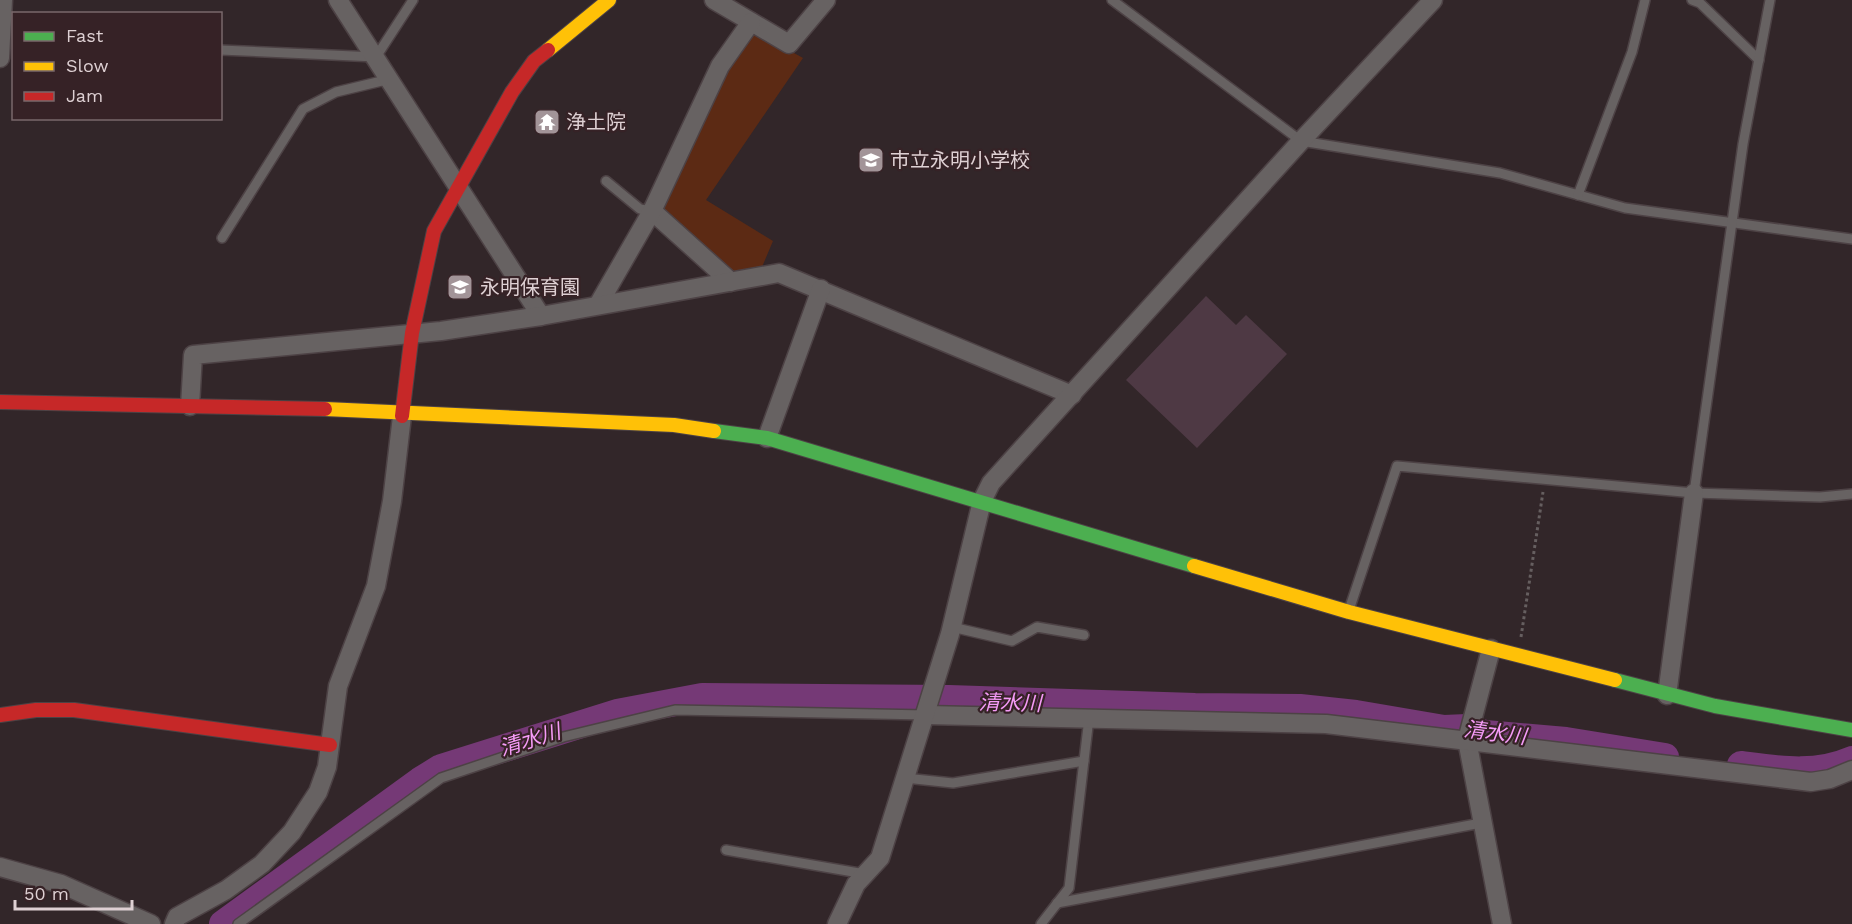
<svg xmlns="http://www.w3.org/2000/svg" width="1852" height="924" font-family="'Work Sans','Noto Sans JP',sans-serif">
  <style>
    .green { fill: #5c2a14 }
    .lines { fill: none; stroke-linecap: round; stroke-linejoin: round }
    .river { stroke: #753976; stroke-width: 28 }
    .building { fill: #4e3944 }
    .lane-casing { stroke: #4d4245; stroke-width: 12 }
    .street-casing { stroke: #4d4245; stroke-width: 21 }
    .fast-casing { stroke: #4d4245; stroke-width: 16 }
    .slow-casing { stroke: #4d4245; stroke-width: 16 }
    .jam-casing { stroke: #4d4245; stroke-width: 16 }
    .path { stroke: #665f60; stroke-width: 3; stroke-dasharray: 3 3; stroke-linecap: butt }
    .lane { stroke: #676262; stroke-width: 9 }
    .street { stroke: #676262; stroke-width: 18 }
    .fast { stroke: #4caf50; stroke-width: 14 }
    .slow { stroke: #ffc107; stroke-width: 14 }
    .jam { stroke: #c62828; stroke-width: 14 }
    .labels { text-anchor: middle; stroke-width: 4.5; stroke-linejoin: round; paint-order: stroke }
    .poi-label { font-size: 20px; fill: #ded0d3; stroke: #362226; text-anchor: start }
    .water-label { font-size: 21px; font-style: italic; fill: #f59bf7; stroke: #362226 }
  </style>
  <rect width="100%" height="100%" fill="#322629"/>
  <path class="green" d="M751,29L803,58L706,200L773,241L762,267L734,273L662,212L660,206L722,72Z"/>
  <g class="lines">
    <g class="river">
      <path d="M1741,765C1780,770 1815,776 1852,760"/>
      <path d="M223,924L420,781L441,768L617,713L702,697L949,699L1195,707L1300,708L1356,714L1444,729L1467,728L1485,734L1566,741L1665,757"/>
    </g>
  </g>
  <path class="building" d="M1206,296L1236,325L1246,315L1287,354L1197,448L1126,380Z"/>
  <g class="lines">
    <g class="lane-casing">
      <g id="lane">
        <path d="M1112,0L1301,141L1500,173L1625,208L1852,239"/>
        <path d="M1692,0L1700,3L1759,60"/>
        <path d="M220,50L376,57L413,0"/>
        <path d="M606,181L640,209L652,211"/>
        <path d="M1578,195L1632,52L1645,0"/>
        <path d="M222,238L303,109L336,92L390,79"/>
        <path d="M1694,493L1743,144L1770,0"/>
        <path d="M1349,610L1397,466L1694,493L1820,497L1852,494"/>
        <path d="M952,627L1012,641L1037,627L1084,635"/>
        <path d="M905,778L953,783L1084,761"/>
        <path d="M726,850L865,874"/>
        <path d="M1057,903L1481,823"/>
        <path d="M238,924L441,778L563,737L675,710L926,715"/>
        <path d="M1041,924L1069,888L1089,718"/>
      </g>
    </g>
    <g class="street-casing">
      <g id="street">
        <path d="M338,0L541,316"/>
        <path d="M714,0L789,44L826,0"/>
        <path d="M0,58L3,0"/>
        <path d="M652,211L731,282"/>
        <path d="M598,305L652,211L720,66L751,22"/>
        <path d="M190,406L193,355L441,331L541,316L779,273L1072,395"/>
        <path d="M767,438L821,289"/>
        <path d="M1491,649L1467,740L1502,924"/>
        <path d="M1667,695L1694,493"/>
        <path d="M926,715L1326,724L1811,782L1830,779L1852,770"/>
        <path d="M0,867L61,884L151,924"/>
        <path d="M174,924L177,917L226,890L262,864L292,832L318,792L327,767L338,686L376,586L392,501L402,416"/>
        <path d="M837,924L856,884L880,858L950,634L982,501L991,483L1301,141L1433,0"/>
      </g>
    </g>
    <g class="fast-casing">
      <g id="fast">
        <path d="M714,431L767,438L1194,566"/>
        <path d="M1615,680L1715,706L1852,730"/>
      </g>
    </g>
    <g class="slow-casing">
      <g id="slow">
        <path d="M548,50L609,0"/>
        <path d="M325,409L674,425L714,431"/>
        <path d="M1194,566L1349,612L1615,680"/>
      </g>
    </g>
    <g class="jam-casing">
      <g id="jam">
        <path d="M0,402L325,409"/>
        <path d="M402,416L412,333L434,231L512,92L534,61L548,50"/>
        <path d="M0,715L36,710H74L330,745"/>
      </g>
    </g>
    <path class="path" d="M1521,637L1543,492"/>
    <use href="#lane" class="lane"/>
    <use href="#street" class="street"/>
    <use href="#fast" class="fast"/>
    <use href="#slow" class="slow"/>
    <use href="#jam" class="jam"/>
  </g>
  <defs>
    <g id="temple-square" transform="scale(1.35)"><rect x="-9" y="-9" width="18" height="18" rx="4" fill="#a29498" stroke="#362226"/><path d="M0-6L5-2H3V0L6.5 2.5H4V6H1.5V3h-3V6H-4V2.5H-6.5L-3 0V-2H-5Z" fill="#fff"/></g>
    <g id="school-square" transform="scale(1.35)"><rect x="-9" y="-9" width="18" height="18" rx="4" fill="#a29498" stroke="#362226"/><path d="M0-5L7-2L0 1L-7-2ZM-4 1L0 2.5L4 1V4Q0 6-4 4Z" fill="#fff"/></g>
  </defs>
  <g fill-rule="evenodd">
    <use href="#temple-square" x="547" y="122"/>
    <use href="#school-square" x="871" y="160"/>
    <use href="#school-square" x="460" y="287"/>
  </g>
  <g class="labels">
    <g class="poi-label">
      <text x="566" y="129">浄土院</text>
      <text x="890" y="167">市立永明小学校</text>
      <text x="480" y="294">永明保育園</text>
    </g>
    <g class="water-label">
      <text transform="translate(1010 703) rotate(1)" y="7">清水川</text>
      <text transform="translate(1495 733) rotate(7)" y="7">清水川</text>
      <text transform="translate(530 740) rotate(-17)" y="7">清水川</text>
    </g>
  </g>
  <rect x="12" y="12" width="210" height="108" fill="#362226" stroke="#79686b" stroke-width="1.5"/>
  <rect x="24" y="32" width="30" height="9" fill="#4caf50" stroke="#79686b" stroke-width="1.5"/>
  <text x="66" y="42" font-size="18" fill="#ded0d3">Fast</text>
  <rect x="24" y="62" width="30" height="9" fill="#ffc107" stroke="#79686b" stroke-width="1.5"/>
  <text x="66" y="72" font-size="18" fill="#ded0d3">Slow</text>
  <rect x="24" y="92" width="30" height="9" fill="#c62828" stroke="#79686b" stroke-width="1.5"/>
  <text x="66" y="102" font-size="18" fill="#ded0d3">Jam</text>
  <path d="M15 900v9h117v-9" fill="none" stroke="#ded0d3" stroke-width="3"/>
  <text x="24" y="900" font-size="18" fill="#ded0d3" stroke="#362226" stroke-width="4.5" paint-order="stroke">50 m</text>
</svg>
